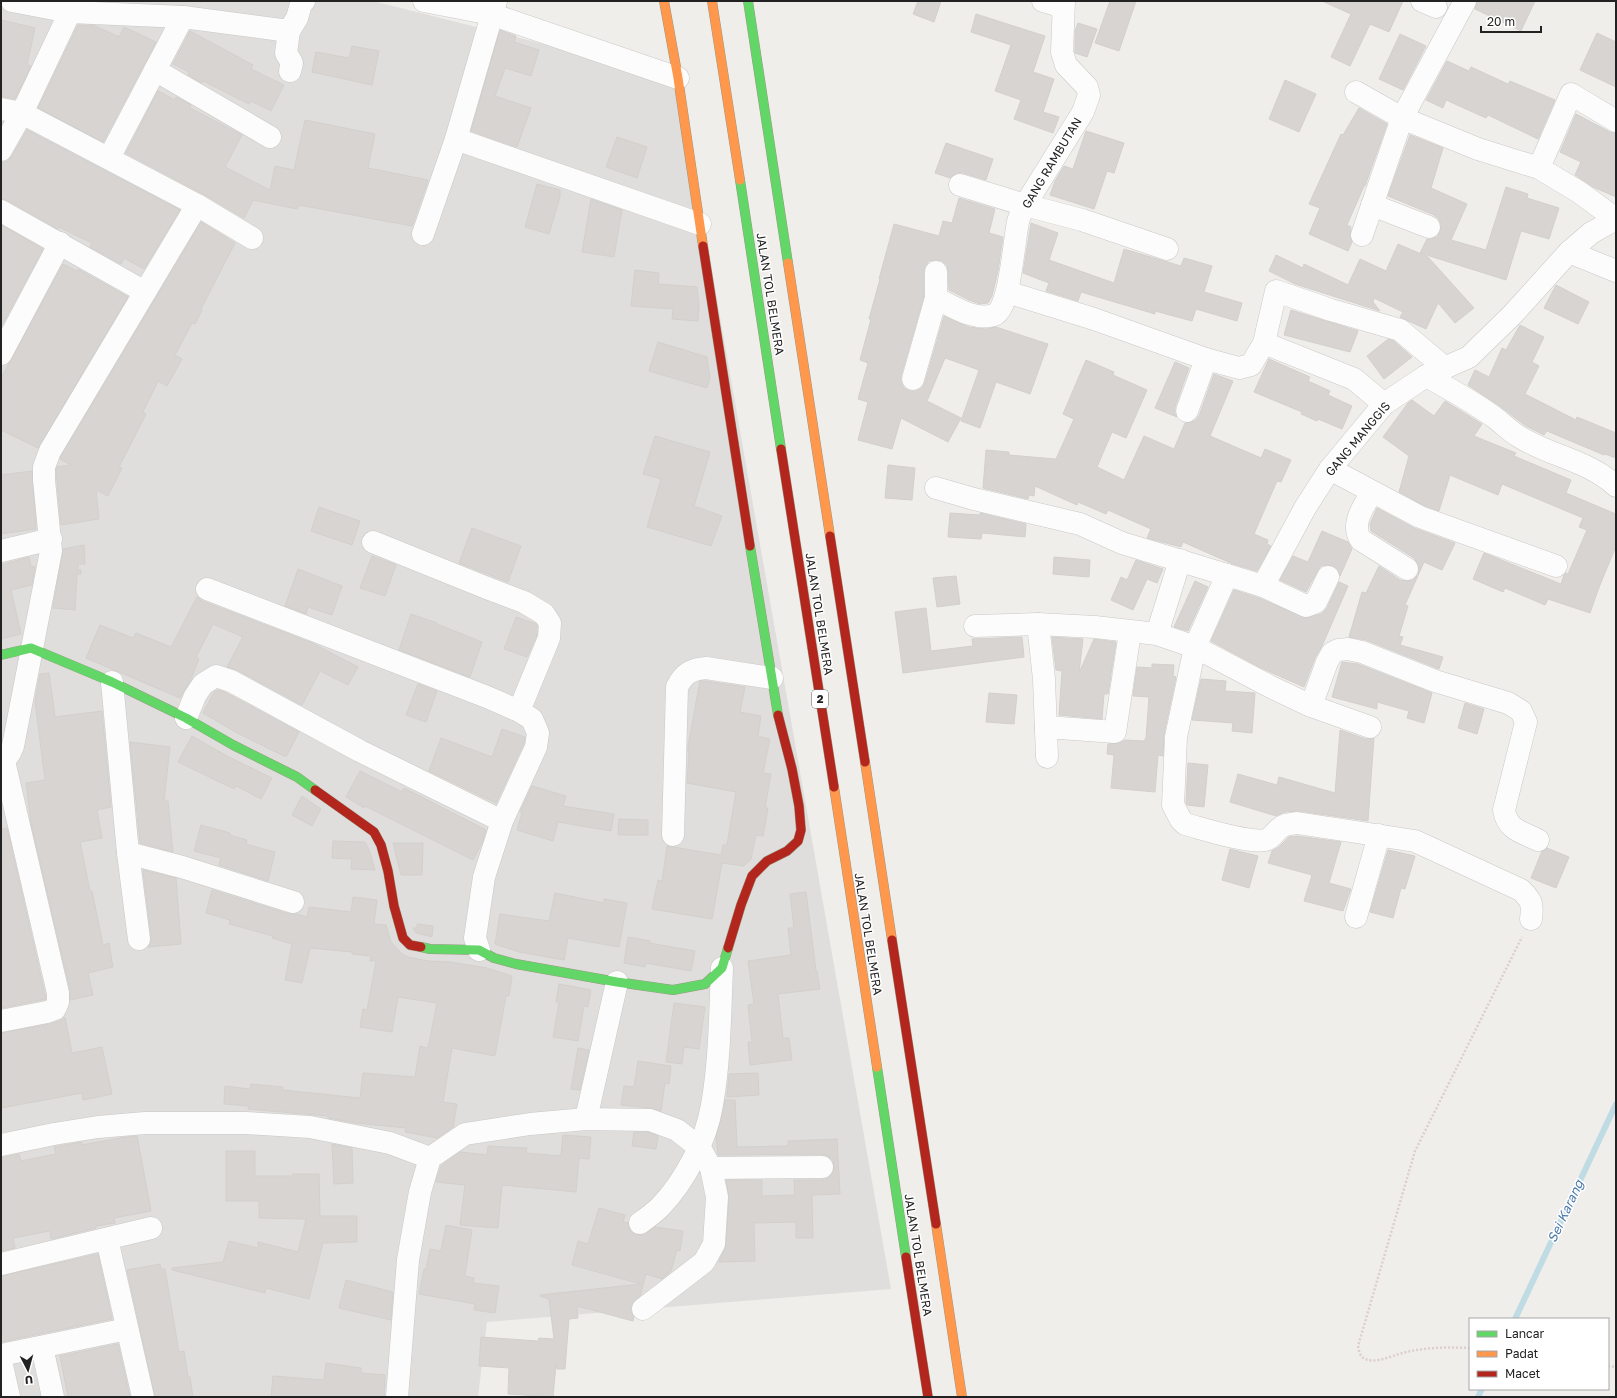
<svg xmlns="http://www.w3.org/2000/svg" width="1617" height="1398" font-family="'Golos Text',sans-serif">
  <style>
    .residential { fill: #dfdedc }
    .lines { fill: none; stroke-linecap: round; stroke-linejoin: round }
    .stream { stroke: #bfdbe3; stroke-width: 6 }
    .building { fill: #d7d4d2; stroke: #d3d0cc }
    .street-casing { stroke: #c9c8c7; stroke-width: 23 }
    .fast-casing { stroke: #999a82; stroke-width: 10 }
    .slow-casing { stroke: #999a82; stroke-width: 10 }
    .jam-casing { stroke: #999a82; stroke-width: 10 }
    .path { stroke: #dccecd; stroke-width: 2.5; stroke-dasharray: 2 2; stroke-linecap: butt }
    .street { stroke: #fdfcfc; stroke-width: 22 }
    .fast { stroke: #63d668; stroke-width: 9 }
    .slow { stroke: #ff974d; stroke-width: 9 }
    .jam { stroke: #b3261e; stroke-width: 9 }
    .labels { text-anchor: middle; stroke-width: 3; stroke-linejoin: round; paint-order: stroke }
    .shield { fill: #fff; stroke: #646464; stroke-width: 1 }
    .shield-label { font-size: 11px; font-weight: bold; fill: #222 }
    .street-label { font-size: 12px; fill: #222; stroke: #fff }
    .water-label { font-size: 13px; font-style: italic; fill: #4a7aab; stroke: #fff }
  </style>
  <rect width="100%" height="100%" fill="#f0eeeb"/>
  <path class="residential" d="M1,1H373L678,78L891,1289L487,1322L478,1397H1Z"/>
  <g class="lines">
    <g class="stream">
      <path d="M1515,1319L1616,1104"/>
      <path d="M1478,1397L1482,1389"/>
    </g>
  </g>
  <g class="building">
    <path d="M918,1H941L934,22L913,14Z"/>
    <path d="M1110,1H1136L1119,51L1095,43Z"/>
    <path d="M1322,1H1403L1389,32L1370,24L1350,66L1331,57L1351,14Z"/>
    <path d="M1477,1H1535L1521,31L1475,9Z"/>
    <path d="M976,14L1045,36L1033,72L1054,79L1043,112L1059,117L1053,133L1014,119L1021,100L995,91L1011,45L971,32Z"/>
    <path d="M1,20L35,28L27,65L31,66L15,99L1,96Z"/>
    <path d="M1078,23L1097,29L1087,57L1075,53V31Z"/>
    <path d="M78,25L95,26L119,37L124,27L156,42L103,142L38,108Z"/>
    <path d="M500,30L516,36L514,42L539,50L531,76L505,68L495,96L531,108L517,147L471,131Z"/>
    <path d="M190,31L253,65L251,69L284,85L271,111L251,101L249,104L203,81L202,83L188,75L189,72L173,64Z"/>
    <path d="M1597,33L1616,42V87L1580,70Z"/>
    <path d="M1400,34L1426,46L1403,90L1379,79Z"/>
    <path d="M352,46L379,51L372,85L312,72L316,52L349,58Z"/>
    <path d="M1447,61L1469,71L1471,67L1508,84L1510,81L1555,100L1538,139L1488,115L1486,118L1446,100L1443,108L1426,100Z"/>
    <path d="M1285,80L1316,94L1299,132L1269,119Z"/>
    <path d="M158,91L175,100L176,97L191,105L190,108L242,135L225,167L270,190L275,166L294,170L305,120L375,134L368,168L428,180L412,226L299,205L297,209L253,200L244,218L203,194L126,153Z"/>
    <path d="M1359,108L1387,124L1365,186H1364L1347,225L1351,227L1350,237L1352,242L1348,251L1309,234L1320,208L1309,204L1341,134L1343,135Z"/>
    <path d="M1576,114L1610,132L1616,133V197L1593,187L1575,175L1581,162L1560,152Z"/>
    <path d="M27,130L180,210L144,269L124,258L121,264L90,247L92,243L59,227L58,229L7,200L1,199V163L8,161L12,156Z"/>
    <path d="M1086,131L1124,143L1114,173L1107,171L1094,209L1050,195L1055,181L1064,166L1073,169Z"/>
    <path d="M1410,135L1443,148L1431,188L1467,204L1451,240L1486,250L1506,187L1528,194L1527,198L1559,208L1549,239L1521,231L1506,280L1420,253L1427,239H1431L1437,237L1440,232L1441,225L1439,219L1434,215L1388,196Z"/>
    <path d="M617,137L647,147L637,178L606,167Z"/>
    <path d="M946,143L993,159L986,180L963,173H957L950,178L935,173Z"/>
    <path d="M537,184L560,190V197L549,234L525,227Z"/>
    <path d="M959,198L995,209L989,233L1003,237L998,271L992,296L988,303L980,304L969,300L949,290L948,272L947,265L942,261L936,260L929,261L925,266L924,272V296L901,376V382L904,388L910,391H916L922,388L925,382L944,316L969,327L986,329L996,327L1048,344L1030,394L996,382L980,428L961,421L979,370L945,358L927,401L961,418L948,442L901,418L892,449L858,440L868,402L858,399L868,363L860,360L871,319H869L880,279H879L894,224L939,236L943,221L952,223Z"/>
    <path d="M591,199L622,210L614,257L582,252Z"/>
    <path d="M201,222L235,243L201,309L202,310L195,324L192,323L175,355L182,359L167,386L158,381L143,412L146,414L119,467L122,468L108,496L96,490L99,519L61,525L56,469L57,467L71,465L60,459L61,456Z"/>
    <path d="M1031,223L1058,233L1049,260L1114,283L1124,249L1181,266L1184,258L1212,266L1204,292L1242,303L1237,321L1196,309L1192,321L1155,311V314L1081,292L1078,301L1046,291L1049,283L1023,273Z"/>
    <path d="M1,225L43,249L2,325H1Z"/>
    <path d="M1398,244L1428,257L1474,308L1455,323L1438,303L1426,329L1400,317L1403,312L1374,298L1373,302L1380,311L1295,284L1269,271L1276,255L1303,268L1304,264L1348,285L1360,259L1386,271Z"/>
    <path d="M63,264L77,271L78,269L128,297L38,448L1,430V378Z"/>
    <path d="M635,270L659,273L658,284L697,287L699,305L698,321L672,319L673,309L631,306Z"/>
    <path d="M1556,285L1589,302L1578,324L1544,308Z"/>
    <path d="M1291,310L1358,331L1350,352L1284,335Z"/>
    <path d="M1520,325L1544,337L1532,362L1539,366L1525,394L1576,420L1577,417L1616,433V458L1605,454L1604,455L1547,431L1544,435L1526,426L1501,407L1468,385L1475,370L1489,377L1502,348L1506,350Z"/>
    <path d="M1388,339L1394,341L1412,357L1384,379L1367,356Z"/>
    <path d="M658,342L707,357L710,378L707,388L649,371Z"/>
    <path d="M1269,359L1310,377L1308,381L1330,391L1328,395L1352,406L1342,429L1318,419L1317,421L1301,414L1302,412L1254,392Z"/>
    <path d="M1086,360L1114,372L1113,375L1147,390L1126,438L1112,432L1097,467L1124,480L1144,436L1174,449L1185,423L1195,421L1199,416L1214,374L1233,381L1210,436L1261,458L1265,449L1291,460L1281,482L1277,481L1254,534L1268,540L1267,544L1271,546L1257,571L1233,564L1183,542L1181,547L1147,538L1151,529L1108,510L1106,514L1078,502L1077,505L1035,486L1034,496L1029,495L1028,499L983,488L986,450L1009,452V455L1056,459L1074,419L1063,414Z"/>
    <path d="M1175,362L1189,368L1175,407V413L1177,417L1155,408Z"/>
    <path d="M1412,400L1434,416L1445,401L1482,424L1474,436L1516,453L1514,456L1571,480L1566,493L1616,514V546L1598,590L1590,613L1548,599L1545,605L1505,588L1503,592L1473,579L1484,553L1561,584L1564,575L1566,573L1568,574L1587,530L1579,527L1583,518L1502,484L1498,495L1450,475L1439,511L1425,506L1399,492L1409,456L1383,437L1408,403Z"/>
    <path d="M655,436L710,452L694,506L722,516L711,546L647,527L661,479L643,474Z"/>
    <path d="M888,465L915,468L912,500L885,498Z"/>
    <path d="M32,471L36,529L1,534V475Z"/>
    <path d="M319,507L360,521L352,545L311,531Z"/>
    <path d="M1377,508L1414,528L1455,543L1442,570L1424,562L1405,605L1408,606L1399,636L1403,637L1400,645L1443,657L1439,669L1366,640L1349,637L1362,592L1366,593L1379,566L1400,580L1406,581L1413,580L1418,575L1419,570L1418,564L1414,558L1371,531L1370,524Z"/>
    <path d="M950,513L980,515V513L1026,524L1025,537L982,533L981,539L948,537Z"/>
    <path d="M472,528L521,546L508,582L459,563Z"/>
    <path d="M1322,531L1348,542L1352,549L1340,576L1338,570L1333,566L1327,565L1321,566L1317,572L1306,592L1280,580L1293,556L1308,562Z"/>
    <path d="M84,545L85,564H78V570H81V574H77L75,610L53,608L63,549Z"/>
    <path d="M372,556L396,565L385,596L360,588Z"/>
    <path d="M29,557L31,566L35,567L32,585L11,590L21,634L1,639V565Z"/>
    <path d="M1054,557L1090,560L1089,577L1053,574Z"/>
    <path d="M1136,560L1163,569L1157,583L1147,579L1133,610L1111,600L1121,577L1127,580Z"/>
    <path d="M298,569L342,586L332,615L308,607L306,614L285,606Z"/>
    <path d="M956,576L960,604L937,607L933,578Z"/>
    <path d="M1195,581L1208,587L1188,631L1174,627Z"/>
    <path d="M1339,582L1348,586L1322,646L1315,658L1304,687L1261,668L1211,641L1234,590L1259,598L1306,618L1321,614L1327,608Z"/>
    <path d="M197,597L202,601L312,643L358,667L348,685L320,671L302,705L237,670L227,667L243,637L213,624L196,657L199,659L190,681L180,698L86,658L100,625L133,638L136,633L171,647Z"/>
    <path d="M926,608L931,651L973,646L972,639L1022,637L1024,657L903,673L895,612Z"/>
    <path d="M411,614L437,623V624L482,642L470,677L399,650Z"/>
    <path d="M516,617L536,624L537,626V635L527,657L504,649Z"/>
    <path d="M1052,637L1083,639L1079,673L1094,639L1116,642L1108,694H1104L1102,719L1059,715L1062,671L1056,670Z"/>
    <path d="M1342,662L1358,664L1432,693L1424,723L1407,718L1409,711L1377,702V709L1332,697Z"/>
    <path d="M1152,664L1174,665L1173,676L1176,677L1164,734L1163,756L1158,755L1155,792L1111,788L1114,755L1107,754L1108,744L1120,743L1125,740L1144,741L1146,738L1149,697L1133,696L1137,667L1152,668Z"/>
    <path d="M49,673L55,717L102,711L111,807L97,810L102,838L80,842L90,891H92L103,945L109,943L113,967L88,973L93,995L70,1000V990L31,823L26,783L45,780L35,701L40,674Z"/>
    <path d="M1201,679L1226,681L1225,691L1255,693L1252,733L1232,731L1233,723L1192,720Z"/>
    <path d="M700,681H705L745,687L740,712L761,716L758,736L770,739L763,773L771,774L765,808H768L763,836L756,835L751,859L744,866L722,863L712,919L652,909L658,880L662,881L667,846L721,855L723,845H727L736,792L687,783L689,752H688V746Z"/>
    <path d="M418,684L437,691L426,722L406,715Z"/>
    <path d="M218,690L226,693L299,732L286,757L239,734L203,713L214,692Z"/>
    <path d="M989,693L1017,695L1014,724L986,722Z"/>
    <path d="M1465,703L1484,709L1477,734L1458,728Z"/>
    <path d="M502,729L525,737L524,743L496,803L429,771L441,738L492,757Z"/>
    <path d="M1340,730L1366,739L1374,738L1368,821L1299,811L1285,812L1276,816L1230,802L1238,774L1277,785L1279,777L1335,793Z"/>
    <path d="M192,736L227,756L272,778L261,799L236,786L234,789L178,762Z"/>
    <path d="M130,742L170,747L164,801H168L173,852L140,843Z"/>
    <path d="M1188,763L1208,765L1204,807L1187,805L1186,802Z"/>
    <path d="M360,771L402,792L404,788L486,830L482,843L473,860L365,806L364,808L346,797Z"/>
    <path d="M532,786L566,796L563,806L614,814L611,831L558,822L553,841L517,830L522,813L520,812Z"/>
    <path d="M302,796L321,809L312,826L292,815Z"/>
    <path d="M619,819L648,820V835H618Z"/>
    <path d="M201,825L230,833V835L247,840L246,844L275,852L268,881L219,865L221,858L194,851Z"/>
    <path d="M7,828L46,999L2,1008L1,1001V829Z"/>
    <path d="M1297,836L1341,842L1329,883L1351,889L1343,911L1304,901L1312,875L1268,863L1272,851L1279,847L1289,837Z"/>
    <path d="M333,841L365,842L369,850L375,870L351,869L352,859L332,858Z"/>
    <path d="M393,843H423L422,875H401Z"/>
    <path d="M1547,848L1569,857L1556,888L1531,878L1542,851Z"/>
    <path d="M1230,849L1258,856L1249,888L1222,880Z"/>
    <path d="M1388,850L1415,856L1405,889L1401,888L1393,918L1370,912Z"/>
    <path d="M143,870L176,878L181,944L148,947L151,943V937Z"/>
    <path d="M212,890L289,914H297L307,917L309,907L351,912L353,897L377,900L374,924L386,925L391,942L402,954L408,957L428,961L450,962L487,968L512,976L509,996H506L495,1056L452,1048L443,1102L457,1104L453,1127L437,1138L405,1132L406,1128L356,1123L328,1118V1116L248,1109L249,1106L224,1104L225,1086L250,1089L251,1084L283,1087V1090L360,1098L363,1073L415,1077L420,1046L428,1048L437,1003L398,997L392,1032L360,1027L363,1009L367,1010L376,961H370L371,956L352,954V952L310,948L302,983L285,980L292,944L272,938L273,936L229,924L230,920L206,913Z"/>
    <path d="M806,892L816,971H817L820,989L778,994L783,1038H789L792,1060L750,1065L748,1042H752L748,1005L754,1004L748,961L791,955L788,928H794L790,894Z"/>
    <path d="M555,893L604,903V899L627,903L619,947L568,938L564,960L519,952L495,944L500,914L549,921Z"/>
    <path d="M417,924L433,926L432,937L416,933L413,928H417Z"/>
    <path d="M628,937L650,941L649,943L695,951L691,971L646,963L645,967L624,963Z"/>
    <path d="M559,984L591,990L588,1007L584,1006L578,1041L553,1037L559,1002H556Z"/>
    <path d="M674,1003L705,1007L699,1049L684,1047L682,1064L666,1062Z"/>
    <path d="M65,1017L72,1053L102,1047L112,1094L83,1100L82,1093L1,1108V1033L50,1024L60,1021Z"/>
    <path d="M578,1048L589,1050L580,1090L571,1089Z"/>
    <path d="M638,1061L671,1066L669,1084L665,1083L661,1111L650,1108L621,1105L624,1086L634,1087Z"/>
    <path d="M758,1073L759,1095L727,1097L729,1074Z"/>
    <path d="M725,1100H735L737,1147L788,1146V1141L837,1139L840,1194L812,1195L813,1238H796V1222L754,1223L755,1261L719,1262L726,1245L729,1198L726,1180H762V1196L795,1195L794,1180H822L828,1178L833,1173L834,1166L833,1160L828,1156L822,1154L718,1155L716,1137Z"/>
    <path d="M634,1132H648L658,1136L656,1149L632,1146Z"/>
    <path d="M563,1135L591,1137L589,1159L579,1158L576,1192L502,1185L498,1228L460,1225L465,1185L436,1182L441,1166L460,1152L487,1155L488,1146L527,1148L526,1153L561,1156Z"/>
    <path d="M137,1136L151,1211L114,1218L115,1223L96,1226V1228L51,1239L50,1231L13,1238L15,1248L1,1251V1158L19,1154L21,1161L56,1154L54,1147L82,1142V1145L120,1138Z"/>
    <path d="M332,1144L352,1148L353,1183L334,1184Z"/>
    <path d="M226,1151H255V1176H293V1174H319L320,1216H357V1242L323,1243L309,1299L266,1288L265,1293L172,1270V1268L223,1262L229,1241L258,1248V1242L298,1252L306,1219L259,1218V1201H226Z"/>
    <path d="M599,1208L625,1215L623,1222L628,1223L630,1230L635,1234L642,1235L655,1227L683,1231L680,1251L677,1250L671,1271L662,1279L646,1274L640,1296L631,1305V1311L634,1317L633,1321L577,1306L578,1318L569,1319L565,1369H557L556,1364L553,1397L508,1394L509,1368L479,1366L481,1337L538,1341L539,1338L554,1339L549,1299L540,1296V1295L641,1284L572,1265L578,1241L588,1244Z"/>
    <path d="M446,1225L472,1230L465,1276L474,1278L473,1283L499,1286L495,1313L474,1310L475,1304L419,1294L424,1269H426L430,1249L441,1251Z"/>
    <path d="M98,1254L112,1319L1,1342V1276Z"/>
    <path d="M160,1264L161,1269H165L179,1352L184,1351L188,1377H190L193,1397H155L127,1270Z"/>
    <path d="M346,1280L393,1292L391,1320L339,1308Z"/>
    <path d="M118,1344L130,1397H68L60,1356Z"/>
    <path d="M326,1363L361,1368V1373L385,1375L384,1397H271L273,1376L324,1380Z"/>
  </g>
  <g class="lines">
    <g class="street-casing">
      <g id="street">
        <path d="M12,1L70,12L183,17L289,31L297,18L301,4L304,1"/>
        <path d="M424,1L491,14L678,78"/>
        <path d="M1043,1L1063,7"/>
        <path d="M1422,1L1436,7"/>
        <path d="M289,31L286,53L292,63L290,71"/>
        <path d="M155,70L270,137"/>
        <path d="M1356,92L1402,118L1478,149L1539,168L1579,192L1616,219"/>
        <path d="M1,109L22,113L197,205L252,238"/>
        <path d="M456,139L700,224"/>
        <path d="M1,150L22,113L70,12"/>
        <path d="M109,158L183,17"/>
        <path d="M1539,168L1571,94L1616,121"/>
        <path d="M960,185L1025,205L1082,220L1167,249"/>
        <path d="M1372,205L1429,227"/>
        <path d="M1,211L145,292"/>
        <path d="M423,234L456,139L496,1"/>
        <path d="M1362,235L1402,118L1465,1"/>
        <path d="M1569,252L1616,271"/>
        <path d="M1007,292L1094,319L1206,359L1239,368L1251,365L1264,343L1354,379L1384,404"/>
        <path d="M936,298C954,307 974,321 994,315C1010,310 1014,239 1018,222C1019,216 1023,210 1025,205L1083,112L1089,95L1087,87L1066,65L1062,52L1064,1"/>
        <path d="M1264,343L1276,291L1331,310L1400,330L1445,368"/>
        <path d="M1,354L60,243"/>
        <path d="M1426,376C1450,389 1473,402 1494,417C1502,423 1510,431 1518,436C1549,456 1588,460 1616,486"/>
        <path d="M913,379L936,298V272"/>
        <path d="M1187,411L1206,359"/>
        <path d="M1330,469L1420,517L1556,566"/>
        <path d="M936,488L974,499L1080,524L1122,543L1263,586L1306,606L1316,602L1328,577"/>
        <path d="M1372,492C1364,506 1350,524 1361,540L1407,569"/>
        <path d="M373,542L487,588L524,602L544,614L550,623L549,638L519,711"/>
        <path d="M1,551L51,539"/>
        <path d="M1227,575L1195,647L1176,737L1173,805L1181,820L1185,824C1204,829 1246,843 1265,840C1272,839 1274,833 1279,829C1284,824 1290,824 1297,823L1415,841L1521,890C1532,901 1533,904 1531,919"/>
        <path d="M1263,586L1305,508L1330,469L1384,404L1426,376L1469,357L1513,314L1569,252L1591,233L1616,219"/>
        <path d="M207,589L487,697L519,711L532,719L538,733L536,747L502,821L484,877L475,938L479,950"/>
        <path d="M1038,624L1044,679L1047,757"/>
        <path d="M975,626L1038,624L1095,627L1157,634L1195,647L1271,687L1311,706L1370,727"/>
        <path d="M1157,634L1180,560"/>
        <path d="M112,682L128,853L139,939"/>
        <path d="M1311,706L1327,662L1332,653L1338,650L1348,649L1362,652L1435,681L1508,703L1521,711L1526,722L1504,810C1507,830 1522,832 1538,840"/>
        <path d="M186,718L195,696L203,684L216,676L231,681L360,751L502,821"/>
        <path d="M1046,727L1115,732L1130,632"/>
        <path d="M673,835L677,687C684,673 692,669 706,668L772,678"/>
        <path d="M128,853L182,867L293,902"/>
        <path d="M1356,917L1379,835"/>
        <path d="M1,1021L47,1012L55,1009L58,1002V993L4,761L10,753L13,746L51,551L44,480V467L50,451L197,205"/>
        <path d="M586,1119L617,982"/>
        <path d="M1,1145L54,1134L98,1127L145,1123H246L310,1127L390,1143L430,1158"/>
        <path d="M711,1168L822,1167"/>
        <path d="M640,1223C647,1218 654,1213 660,1207C685,1181 706,1141 712,1105C720,1060 720,1013 722,968"/>
        <path d="M107,1239L143,1397"/>
        <path d="M1,1264L151,1228"/>
        <path d="M42,1347L53,1397"/>
        <path d="M1,1355L127,1329"/>
        <path d="M1,1361L9,1397"/>
        <path d="M397,1397L408,1260L420,1192L430,1158L465,1134L530,1124L586,1119L650,1120L677,1130L700,1148L711,1168L717,1197L714,1244L704,1262L643,1309"/>
      </g>
    </g>
    <g class="fast-casing">
      <g id="fast">
        <path d="M748,1L788,263"/>
        <path d="M740,180L781,449"/>
        <path d="M750,546L778,715"/>
        <path d="M1,655L31,648L112,682L186,718L233,745L297,777L315,790"/>
        <path d="M421,947L430,949L479,950L494,958L516,964L617,982L673,990L705,984L722,968L728,948"/>
        <path d="M877,1067L906,1257"/>
      </g>
    </g>
    <g class="slow-casing">
      <g id="slow">
        <path d="M664,1L678,78L703,246"/>
        <path d="M712,1L740,180"/>
        <path d="M788,263L830,536"/>
        <path d="M865,762L892,940"/>
        <path d="M834,787L877,1067"/>
        <path d="M936,1224L962,1397"/>
      </g>
    </g>
    <g class="jam-casing">
      <g id="jam">
        <path d="M703,246L750,546"/>
        <path d="M781,449L834,787"/>
        <path d="M830,536L865,762"/>
        <path d="M315,790L374,832L381,845L388,871L394,906L403,938L410,945L421,947"/>
        <path d="M892,940L936,1224"/>
        <path d="M728,948L741,905L752,876L767,861L787,851L798,841L801,830L799,806L792,769L778,715"/>
        <path d="M906,1257L928,1397"/>
      </g>
    </g>
    <g class="path">
      <path d="M1470,1348C1444,1347 1420,1347 1396,1355C1387,1358 1374,1363 1365,1359C1360,1357 1359,1351 1358,1346L1415,1151L1522,937"/>
      <path d="M1608,1366L1616,1367"/>
    </g>
    <use href="#street" class="street"/>
    <use href="#fast" class="fast"/>
    <use href="#slow" class="slow"/>
    <use href="#jam" class="jam"/>
  </g>
  <g class="labels">
    <rect class="shield" x="812" y="690" width="16" height="18" rx="3"/>
    <g class="shield-label">
      <text x="820" y="703">2</text>
    </g>
    <g class="street-label">
      <text transform="translate(1052 163) rotate(-59)" y="4">GANG RAMBUTAN</text>
      <text transform="translate(770 294) rotate(81)" y="4">JALAN TOL BELMERA</text>
      <text transform="translate(1358 439) rotate(-50)" y="4">GANG MANGGIS</text>
      <text transform="translate(819 614) rotate(81)" y="4">JALAN TOL BELMERA</text>
      <text transform="translate(868 934) rotate(81)" y="4">JALAN TOL BELMERA</text>
      <text transform="translate(918 1255) rotate(81)" y="4">JALAN TOL BELMERA</text>
    </g>
    <g class="water-label">
      <text transform="translate(1565 1211) rotate(-65)" y="5">Sei Karang</text>
    </g>
  </g>
  <rect width="1617" height="1398" fill="none" stroke="#222222" stroke-width="4"/>
  <rect x="1469" y="1318" width="140" height="72" fill="#ffffff" stroke="#a7a7a7"/>
  <rect x="1477" y="1331" width="20" height="6" fill="#63d668" stroke="#a7a7a7"/>
  <text x="1505" y="1338" font-size="12" fill="#222222">Lancar</text>
  <rect x="1477" y="1351" width="20" height="6" fill="#ff974d" stroke="#a7a7a7"/>
  <text x="1505" y="1358" font-size="12" fill="#222222">Padat</text>
  <rect x="1477" y="1371" width="20" height="6" fill="#b3261e" stroke="#a7a7a7"/>
  <text x="1505" y="1378" font-size="12" fill="#222222">Macet</text>
  <g transform="translate(28 1370) rotate(174)" stroke="#ffffff" stroke-width="3" paint-order="stroke">
  <path d="M0-3L7 15L0 10L-7 15Z" fill="#222222"/>
  <text y="-6" font-size="11" font-weight="bold" text-anchor="middle" fill="#222222">U</text>
  </g>
  <path d="M1481 26v6h60v-6" fill="none" stroke="#222222" stroke-width="2"/>
  <text x="1487" y="26" font-size="12" fill="#222222" stroke="#ffffff" stroke-width="3" paint-order="stroke">20 m</text>
</svg>
